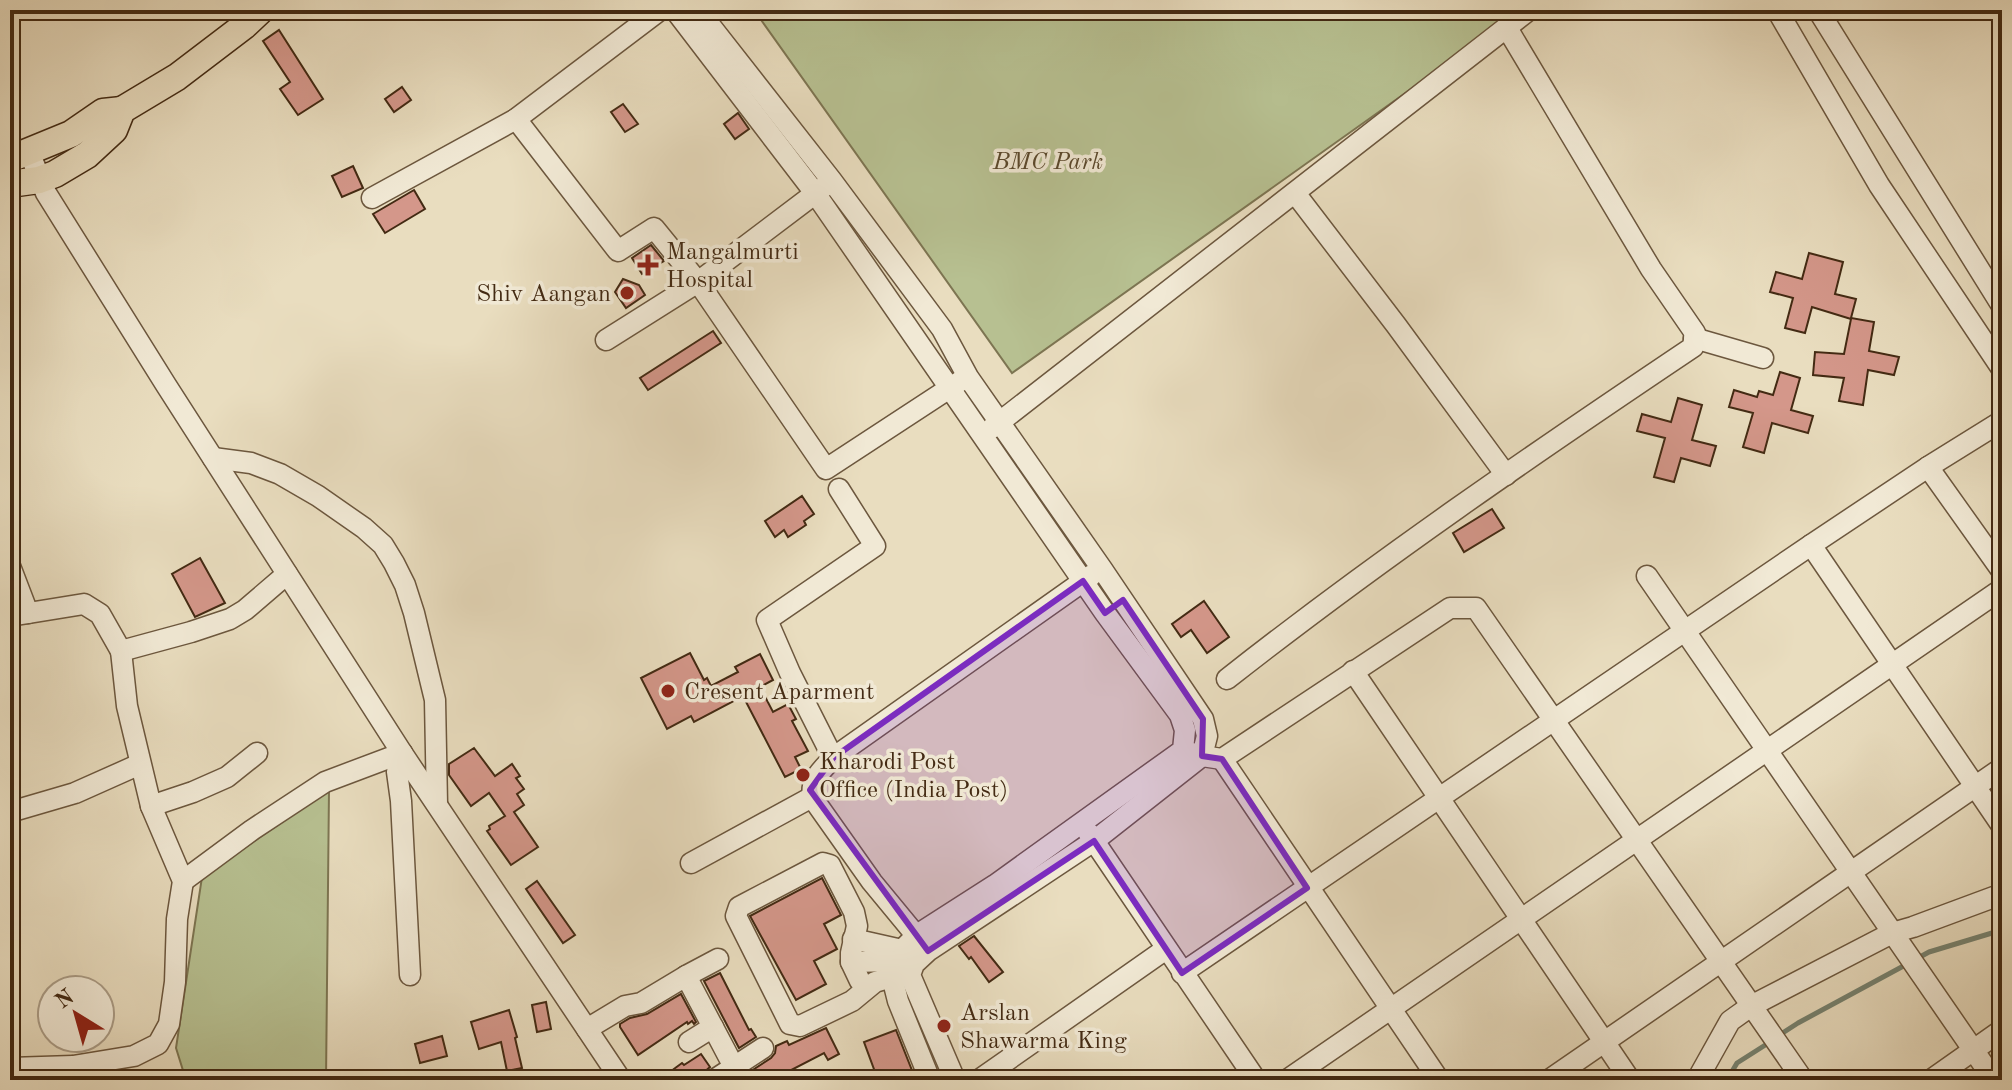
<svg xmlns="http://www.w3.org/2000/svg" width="2012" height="1090" font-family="'Old Standard TT',serif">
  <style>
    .green { fill: #b7c091; stroke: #7d7552; stroke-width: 2 }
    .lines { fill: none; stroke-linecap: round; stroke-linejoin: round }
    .stream { stroke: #768270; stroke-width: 5 }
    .building { fill: #d4978a; stroke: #432a13; stroke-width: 2 }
    .minor-casing { stroke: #6c573e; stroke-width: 23 }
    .major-casing { stroke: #432a13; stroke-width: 29 }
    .minor { stroke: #f1e9d5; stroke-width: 20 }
    .major { stroke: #e9ddbf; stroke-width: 26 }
    .marked { fill: #7b2cbf; fill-opacity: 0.2; stroke: #7b2cbf; stroke-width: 6; stroke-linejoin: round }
    .poi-dot { fill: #8f2418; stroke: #f1e9d5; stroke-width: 3 }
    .labels { text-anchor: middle; stroke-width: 7; stroke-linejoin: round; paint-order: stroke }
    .park-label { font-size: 24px; font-style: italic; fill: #5a482c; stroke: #f1e9d5 }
    .poi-label { font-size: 24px; fill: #432a13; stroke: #f1e9d5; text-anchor: start }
  </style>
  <rect width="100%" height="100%" fill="#e9ddbf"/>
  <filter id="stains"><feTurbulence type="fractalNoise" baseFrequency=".0025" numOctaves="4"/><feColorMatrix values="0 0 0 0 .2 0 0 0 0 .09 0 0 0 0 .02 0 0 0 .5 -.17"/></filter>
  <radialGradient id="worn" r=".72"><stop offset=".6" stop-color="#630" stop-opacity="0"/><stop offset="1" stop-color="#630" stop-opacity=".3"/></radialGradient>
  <g class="green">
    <path d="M754,10H1522L1012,373Z"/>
    <path d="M329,790L326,1080H186L176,1048L202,877Z"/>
  </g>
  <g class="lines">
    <g class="stream">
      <path d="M1918,958L1929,952L2002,930"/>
      <path d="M1778,1036L1798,1023L1909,963"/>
      <path d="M1727,1080L1737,1063L1770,1042"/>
    </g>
  </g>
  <g class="building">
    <path d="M279,30L323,99L298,115L280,89L290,82L263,41Z"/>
    <path d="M402,87L411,100L394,112L385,99Z"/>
    <path d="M623,104L638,124L625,132L611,112Z"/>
    <path d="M738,113L749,129L735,139L724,124Z"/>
    <path d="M353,166L363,188L342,197L332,176Z"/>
    <path d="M414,190L425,209L385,233L373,214Z"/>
    <path d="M651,245L664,261L642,274L632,258Z"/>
    <path d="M1809,253L1843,262L1835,294L1856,299L1851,318L1874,322L1869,351L1899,357L1894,375L1868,370L1863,405L1839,401L1844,378L1813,375L1815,352L1844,354L1851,319L1812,307L1805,333L1785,328L1793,298L1770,292L1776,272L1802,279Z"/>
    <path d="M623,279L639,285L645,295L626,308L615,292Z"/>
    <path d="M713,331L721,343L648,390L640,378Z"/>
    <path d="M1780,372L1800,378L1791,410L1813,416L1808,433L1772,423L1764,453L1743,447L1753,413L1729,407L1734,390L1757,397L1759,391L1773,395Z"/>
    <path d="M1678,398L1702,405L1692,440L1716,446L1710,466L1681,458L1674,482L1654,477L1665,438L1637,431L1642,414L1671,422Z"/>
    <path d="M802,496L814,514L804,521L806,525L788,537L784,530L775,537L765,521Z"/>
    <path d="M1492,509L1504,528L1464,552L1453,533Z"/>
    <path d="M200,558L225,603L195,617L172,574Z"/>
    <path d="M1204,601L1229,637L1207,653L1191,630L1181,637L1172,624Z"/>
    <path d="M690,653L704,680L707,678L711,686L738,672L735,667L760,654L773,680L760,687L773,712L788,704L796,719L792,721L808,751L795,757L801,769L785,777L743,696L694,722L691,716L667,729L641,678Z"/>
    <path d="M474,748L495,776L512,764L520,776L516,778L524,789L517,794L524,805L514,812L538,847L511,865L487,831L490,829L489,826L505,816L489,793L471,806L449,775V764Z"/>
    <path d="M822,878L841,915L824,924L837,949L814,961L826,984L796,1000L750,916Z"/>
    <path d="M537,881L575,935L563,943L526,889Z"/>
    <path d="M974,936L1003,972L989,982L971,957L969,959L959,946Z"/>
    <path d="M720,973L749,1030L751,1029L756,1037L739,1048L704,981Z"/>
    <path d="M681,994L696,1022L694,1024L692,1021L688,1024L687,1022L638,1055L620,1027V1024L630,1018L647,1014Z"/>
    <path d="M546,1002L551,1029L537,1032L532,1005Z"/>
    <path d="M509,1010L517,1037L515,1038L522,1068L507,1071L501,1042L479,1049L471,1022Z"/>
    <path d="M826,1028L839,1054L828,1060L824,1053L772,1080H748L745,1075L771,1058L775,1053L776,1046L787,1041L789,1045Z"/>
    <path d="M896,1030L915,1078L911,1080H878L864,1042Z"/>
    <path d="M442,1036L447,1056L420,1063L415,1044Z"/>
    <path d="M701,1054L710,1067L703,1073L701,1080H659L682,1063L684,1065Z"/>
  </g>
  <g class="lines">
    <g class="minor-casing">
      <g id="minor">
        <path d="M675,10L815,193L1105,613L1180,715L1185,730L1183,750L995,885L917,935L902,950L897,961L892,977L898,1001L930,1080"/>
        <path d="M698,10L832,181L942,329L968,377L1102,569L1203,719L1207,736L1202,756L1094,841L928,951L914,964L910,975L955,1080"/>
        <path d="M1777,10L1879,185L2002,369"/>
        <path d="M1818,10L2002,306"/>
        <path d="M516,119L618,251L654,228L698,282L606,340"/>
        <path d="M29,152L46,193L166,385L402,753L621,1080"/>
        <path d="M825,186L698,282L826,469L962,380"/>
        <path d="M1295,193L1396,325L1506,475"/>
        <path d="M372,198L516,119L660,10"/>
        <path d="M1694,338L1763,358"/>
        <path d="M992,428L1529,10"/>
        <path d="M213,458L251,463L280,474L318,496L364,528L383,545L394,563L405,585L414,613L435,700L437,804"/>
        <path d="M1928,467L2002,571"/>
        <path d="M839,489L875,546L767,620L790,673L833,758L1092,575"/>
        <path d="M1811,545L2002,826"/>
        <path d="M10,566L28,613"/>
        <path d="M1647,576L1994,1080"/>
        <path d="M10,616L84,604L100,614L121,651L191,632L230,619L245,610L287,574"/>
        <path d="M1353,671L1630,1080"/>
        <path d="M1227,679C1377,561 1535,453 1693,347L1695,333L1651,269L1507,28"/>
        <path d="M402,753L397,772L401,801L410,975"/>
        <path d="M1192,753L1202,756L1222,759L1450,608H1476L1803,1080"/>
        <path d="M833,758C821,771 808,781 814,800L872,882L924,945"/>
        <path d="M1222,759L1439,1080"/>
        <path d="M151,806L193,792L227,777L257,753"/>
        <path d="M10,812L75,793L140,764"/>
        <path d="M1088,832L1256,1080"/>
        <path d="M691,863L812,797"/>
        <path d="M183,881L252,830L325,782L402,753"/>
        <path d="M853,939L902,950"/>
        <path d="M851,962L897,961"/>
        <path d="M1182,973L1811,545L1928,467L2002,421"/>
        <path d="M686,976L718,959"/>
        <path d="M860,981L851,962V953L857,926L854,912L830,865L823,863L739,907L736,916L790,1024L800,1026L852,1001L875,982L892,977"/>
        <path d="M587,1029L625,1006L641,1003L686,976L734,1067"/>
        <path d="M689,1042L713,1027"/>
        <path d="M10,1068L73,1066L134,1056L158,1044L169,1024L175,982L177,919L183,881L151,806L127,706L121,651"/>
        <path d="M714,1080L763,1048"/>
        <path d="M979,1080L1166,949"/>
        <path d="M1287,1080L2002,589"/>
        <path d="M1549,1080L2002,768"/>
        <path d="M1697,1080L1730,1021L1751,1006L1892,933L1913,927L2002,894"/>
        <path d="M1931,1080L2002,1030"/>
      </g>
    </g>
    <g class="major-casing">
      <g id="major">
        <path d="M10,159L71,134L103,112L122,110"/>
        <path d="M10,184L39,180L55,174L87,155L114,130L122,110L177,77L244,26L261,10"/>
      </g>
    </g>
    <use href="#minor" class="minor"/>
    <use href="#major" class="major"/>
  </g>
  <path class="marked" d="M1083,581L1105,613L1123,600L1203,719L1202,756L1222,759L1307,888L1182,973L1094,841L928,951L810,790L833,758Z"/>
  <g class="poi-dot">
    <path d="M644 253h8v8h8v8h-8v8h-8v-8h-8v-8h8z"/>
    <circle cx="627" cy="293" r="8"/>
    <circle cx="668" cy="691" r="8"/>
    <circle cx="803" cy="775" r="8"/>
    <circle cx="944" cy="1026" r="8"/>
  </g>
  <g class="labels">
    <g class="park-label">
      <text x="1048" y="169">BMC Park</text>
    </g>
    <g class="poi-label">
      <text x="666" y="259">Mangalmurti<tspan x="666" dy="28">Hospital</tspan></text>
      <text x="611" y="301" text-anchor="end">Shiv Aangan</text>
      <text x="684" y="699">Cresent Aparment</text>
      <text x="819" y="769">Kharodi Post<tspan x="819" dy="28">Office (India Post)</tspan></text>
      <text x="960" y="1020">Arslan<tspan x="960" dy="28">Shawarma King</tspan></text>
    </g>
  </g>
  <rect width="2012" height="1090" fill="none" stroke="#e9ddbf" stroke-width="40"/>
  <rect x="12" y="12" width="1988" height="1066" fill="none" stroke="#432a13" stroke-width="4"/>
  <rect x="20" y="20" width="1972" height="1050" fill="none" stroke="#432a13" stroke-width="2"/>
  <g transform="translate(76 1014) rotate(323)"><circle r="38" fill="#f1e9d5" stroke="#ab9d87" stroke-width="2"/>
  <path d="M0-6L14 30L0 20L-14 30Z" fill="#8f2418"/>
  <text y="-12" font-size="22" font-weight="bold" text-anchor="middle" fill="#432a13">N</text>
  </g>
  <rect width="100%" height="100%" filter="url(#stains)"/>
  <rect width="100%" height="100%" fill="url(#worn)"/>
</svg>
